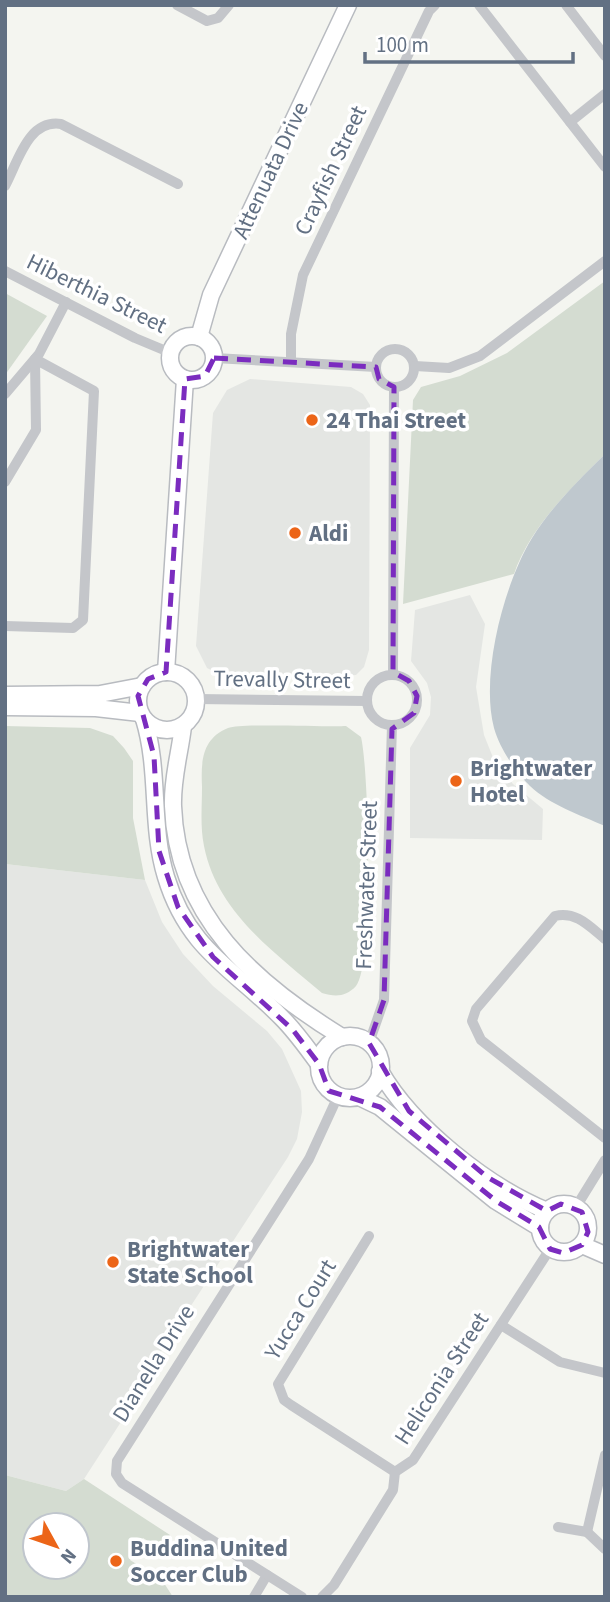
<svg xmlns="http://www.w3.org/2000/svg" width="610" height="1602" font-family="'Source Sans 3',sans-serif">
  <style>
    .built { fill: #e4e6e3 }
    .green { fill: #d4dcd1; fill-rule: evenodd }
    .water { fill: #bfc8ce }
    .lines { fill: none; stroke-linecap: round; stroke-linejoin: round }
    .secondary-casing { stroke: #b8bbc0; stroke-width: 19 }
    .street { stroke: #c4c6ca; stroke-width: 10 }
    .secondary { stroke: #fff; stroke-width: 16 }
    .marked { fill: none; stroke: #7b2cbf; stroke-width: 5; stroke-dasharray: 14 9; stroke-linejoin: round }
    .poi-dot { fill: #ec6518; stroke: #fff; stroke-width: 2.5 }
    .labels { text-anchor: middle; stroke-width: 7; stroke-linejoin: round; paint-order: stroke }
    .street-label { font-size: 23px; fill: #627083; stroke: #fff }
    .poi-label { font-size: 23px; font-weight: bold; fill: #627083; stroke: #fff; text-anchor: start }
  </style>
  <rect width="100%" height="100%" fill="#f4f5f0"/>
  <g class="built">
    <path d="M250,379L351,387L363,394L370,405L369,650L364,667L356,675L233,681L207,668L196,646L213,413L227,390Z"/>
    <path d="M470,595L485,624L476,687L484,735L494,760L513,784L543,809L542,840L410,838V748L430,715L431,697L427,683L411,661L415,610Z"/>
    <path d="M5,864L145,880L162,922L183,954L213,986L267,1031L282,1049L301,1091L302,1112L297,1139L288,1157L151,1367L143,1388L84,1479L66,1491L5,1475Z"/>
  </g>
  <g class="green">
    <path d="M605,281V454C571,488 530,527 514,574L403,604L413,400L421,387L460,376L507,353Z"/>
    <path d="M5,293L47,316L5,375Z"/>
    <path d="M5,726L90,728L113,736L124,748L133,761V818L145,880L5,864Z"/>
    <path d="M346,726L361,737C369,770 374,965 356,986C346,997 335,997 322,993C273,951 217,912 204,846C200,827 202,806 202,787C201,763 201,739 228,728C243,723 324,727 346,726Z"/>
    <path d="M5,1475L66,1491L84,1479L170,1535L161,1549L143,1538L130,1560L162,1580L173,1597H5ZM77,1525V1567H35V1525Z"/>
  </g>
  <path class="water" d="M605,454V826C580,815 550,805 530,786C515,771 500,749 494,728C480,675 504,584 532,538C551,507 579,480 605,454Z"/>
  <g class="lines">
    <g class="secondary-casing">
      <g id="secondary">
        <circle cx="192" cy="358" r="22"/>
        <path d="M199,337L211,295L348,5"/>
        <circle cx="167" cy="701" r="29"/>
        <path d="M166,672L185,379"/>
        <path d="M5,695L100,694L142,686"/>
        <path d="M5,707L96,708L140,713"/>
        <path d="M144,719C160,771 150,825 166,877C188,950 234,969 282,1018C296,1032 307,1048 319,1064"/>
        <path d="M183,726C180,753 172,778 173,806C177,916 254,983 342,1037"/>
        <circle cx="350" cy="1067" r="31"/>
        <path d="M380,1071C412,1127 488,1187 547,1211"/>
        <path d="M359,1097L380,1107L496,1201L540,1228"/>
        <circle cx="564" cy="1228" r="24"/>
        <path d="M582,1245L605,1255"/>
      </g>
    </g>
    <g class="street">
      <path d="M177,5L207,21L218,18L229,5"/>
      <path d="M479,5L605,167"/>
      <path d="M566,5L605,56"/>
      <path d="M570,122L605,94"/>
      <path d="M5,186C18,162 28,119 61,124L178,184"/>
      <path d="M5,271L135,338L171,353"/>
      <circle cx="395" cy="368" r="19"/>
      <path d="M214,358L376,367"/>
      <path d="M291,362V334L303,275L429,11L435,5"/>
      <path d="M415,366L449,368L480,356L605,261"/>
      <path d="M5,394L39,354L66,302"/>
      <path d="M5,482L36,430L35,359L94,391L83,620L73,628L5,626"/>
      <path d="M393,675L394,387"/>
      <circle cx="392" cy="700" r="25"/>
      <path d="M197,699L367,701"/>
      <path d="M605,939C589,926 576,911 555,916L476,1009L472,1021L481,1040L605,1138"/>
      <path d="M369,1043L384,1000L392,725"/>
      <path d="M576,1207L605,1160"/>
      <path d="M369,1236L278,1384L284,1400L291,1405L395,1472"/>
      <path d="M501,1325L560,1362L605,1373"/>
      <path d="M558,1527L587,1532L605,1549"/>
      <path d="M587,1532L605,1455"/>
      <path d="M254,1597L267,1575"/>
      <path d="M302,1597L122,1483L116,1474L117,1461L309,1159L338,1096"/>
      <path d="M322,1597L334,1585L393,1490L395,1472L413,1460L550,1249"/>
    </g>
    <use href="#secondary" class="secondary"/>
  </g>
  <path class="marked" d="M214,358L376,367L379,379L394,387L393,672L409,681L417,696L414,713L392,729L384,1000L369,1043L409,1111L487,1177L547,1211L561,1204L582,1212L588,1232L582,1245L563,1253L550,1249L539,1227L496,1201L380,1107L329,1091L319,1064L293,1030L213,957L178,907L159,851L154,756L138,696L148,679L166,672L185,379L205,376Z"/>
  <g class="poi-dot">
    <circle cx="312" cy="420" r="7"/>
    <circle cx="295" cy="533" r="7"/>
    <circle cx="456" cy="781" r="7"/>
    <circle cx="113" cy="1262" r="7"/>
    <circle cx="116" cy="1561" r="7"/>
  </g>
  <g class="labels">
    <g class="street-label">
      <text transform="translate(270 170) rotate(-65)" y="8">Attenuata Drive</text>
      <text transform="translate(330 170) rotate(-65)" y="8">Crayfish Street</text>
      <text transform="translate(97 293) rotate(26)" y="8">Hiberthia Street</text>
      <text transform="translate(282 679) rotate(1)" y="8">Trevally Street</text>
      <text transform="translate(366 885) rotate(-88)" y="8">Freshwater Street</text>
      <text transform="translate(300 1309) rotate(-58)" y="8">Yucca Court</text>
      <text transform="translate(153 1363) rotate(-58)" y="8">Dianella Drive</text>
      <text transform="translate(441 1378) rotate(-57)" y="8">Heliconia Street</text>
    </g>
    <g class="poi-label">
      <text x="326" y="428">24 Thai Street</text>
      <text x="309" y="541">Aldi</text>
      <text x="470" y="776">Brightwater<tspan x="470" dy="26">Hotel</tspan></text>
      <text x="127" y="1257">Brightwater<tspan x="127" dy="26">State School</tspan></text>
      <text x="130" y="1556">Buddina United<tspan x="130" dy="26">Soccer Club</tspan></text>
    </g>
  </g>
  <rect width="610" height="1602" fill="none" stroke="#627083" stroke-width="14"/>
  <g transform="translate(56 1546) rotate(130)"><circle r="33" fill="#ffffff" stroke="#c0c6cd" stroke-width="2"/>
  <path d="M0-5L12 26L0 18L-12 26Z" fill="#ec6518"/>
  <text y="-10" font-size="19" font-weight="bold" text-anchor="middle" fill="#627083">N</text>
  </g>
  <path d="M365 52v10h208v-10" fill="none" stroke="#627083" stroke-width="3.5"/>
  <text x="376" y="52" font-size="21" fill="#627083" stroke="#ffffff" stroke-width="5" paint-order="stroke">100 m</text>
</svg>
